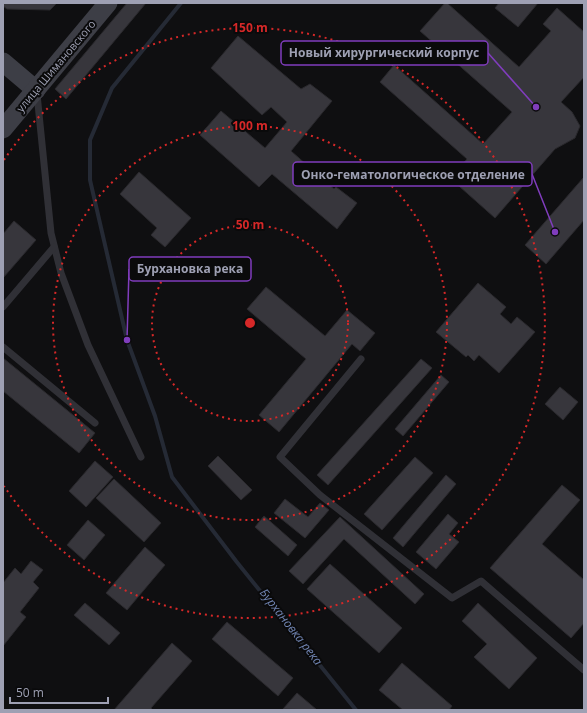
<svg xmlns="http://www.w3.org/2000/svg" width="587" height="713" font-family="'Open Sans',sans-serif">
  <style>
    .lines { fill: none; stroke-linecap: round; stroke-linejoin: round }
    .stream { stroke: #252a35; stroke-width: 4 }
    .building { fill: #37363c; stroke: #2a292d }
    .lane { stroke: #303036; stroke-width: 7 }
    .secondary { stroke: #3d3e46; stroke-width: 19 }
    .ring { fill: none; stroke: #d62828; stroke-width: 2; stroke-dasharray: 2 4 }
    .labels { text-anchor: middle; stroke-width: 4; stroke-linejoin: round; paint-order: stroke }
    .street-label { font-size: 11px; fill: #9ea0b3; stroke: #0a0a0b }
    .water-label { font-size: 12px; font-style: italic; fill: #7185b3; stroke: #0a0a0b }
    .centre { fill: #d62828; stroke: #0a0a0b; stroke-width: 2 }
    .ring-label { font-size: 12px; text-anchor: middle; font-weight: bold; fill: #d62828; stroke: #0a0a0b; stroke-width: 4; stroke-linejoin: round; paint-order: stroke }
    .leader { fill: none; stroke: #803dbd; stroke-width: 1.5 }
    .callout-dot { fill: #803dbd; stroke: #0a0a0b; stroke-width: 1.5 }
    .callout { fill: #0a0a0b; stroke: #803dbd; stroke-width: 1.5 }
    .callout-label { font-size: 12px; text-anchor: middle; font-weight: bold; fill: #9ea0b3 }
  </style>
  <rect width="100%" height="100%" fill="#0f0f11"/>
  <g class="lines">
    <path class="stream" d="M181,3L112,88L90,140V180L127,340L155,416L172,477L236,561L356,710"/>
  </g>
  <g class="building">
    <path d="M3,3H57L50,10L7,9L3,6Z"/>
    <path d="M127,3H146L66,99L55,89Z"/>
    <path d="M445,3H447L519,67L551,31L543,24L557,8L584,32V77L561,102L572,112L580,126L575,138L555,149L495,218L450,178L467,159L380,82L394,65L483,144L512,112L420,31Z"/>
    <path d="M499,3H538L518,27L495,8Z"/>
    <path d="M238,36L301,89L310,84L332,101L291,151L334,189L336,187L357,203L337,229L272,174L259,187L200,135L221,111L265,148L287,122L271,107L262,115L211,68Z"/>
    <path d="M139,172L191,218L165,247L151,235L157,228L120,194Z"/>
    <path d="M584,177V220L546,264L525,245Z"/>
    <path d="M14,221L36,240L3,278V234Z"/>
    <path d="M478,283L506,307L500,314L511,324L517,317L535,332L499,373L479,355L474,361L468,355L466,357L436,332Z"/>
    <path d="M266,287L325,336L347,310L375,333L360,351L352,344L279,432L259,415L306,359L247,309Z"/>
    <path d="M3,358L95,433L79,453L3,391Z"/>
    <path d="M421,359L432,368L328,485L317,475Z"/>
    <path d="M441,375L449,382L403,436L395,429Z"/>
    <path d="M560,387L578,402L563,420L545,404Z"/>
    <path d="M218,456L252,490L241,500L208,466Z"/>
    <path d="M415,457L433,473L382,530L364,514Z"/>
    <path d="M95,461L113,477L86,507L69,491Z"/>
    <path d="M446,475L456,484L403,547L393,538Z"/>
    <path d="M114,479L161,523L144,542L96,498Z"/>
    <path d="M562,485L580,500L542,544L584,580V623L571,638L490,568Z"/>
    <path d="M285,499L308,517L320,503L329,510L305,538L274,513Z"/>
    <path d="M448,514L458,523L449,534L459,542L436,569L416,552Z"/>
    <path d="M264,516L297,545L288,556L255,527Z"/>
    <path d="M340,517L424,594L415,604L344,539L303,584L289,571Z"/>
    <path d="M88,520L105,535L84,560L67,545Z"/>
    <path d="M145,547L165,565L127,610L106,593Z"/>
    <path d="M31,561L43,570L33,582L39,588L20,612L26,617L3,646V583L15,568L21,574Z"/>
    <path d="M330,564L402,628L379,653L307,589Z"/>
    <path d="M85,603L120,633L109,645L74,615Z"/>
    <path d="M478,603L537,658L509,689L474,657L487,644L462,621Z"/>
    <path d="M227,622L293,678L278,696L212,639Z"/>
    <path d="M172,643L192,661L151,708L153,710H114Z"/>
    <path d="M402,663L452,706L449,710H403L379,690Z"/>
    <path d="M297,693L317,710L283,709Z"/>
  </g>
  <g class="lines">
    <g class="lane">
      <path d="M37,94L51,233L61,273L88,345L141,457"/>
      <path d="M3,307L54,247"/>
      <path d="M3,347L95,423"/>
      <path d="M361,359L280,457L320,495L452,598L481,581L584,670"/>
    </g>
    <g class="secondary">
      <path d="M3,62L36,90"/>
      <path d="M3,129L108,3"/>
    </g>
  </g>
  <g class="ring">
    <circle cx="250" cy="323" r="98"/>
    <circle cx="250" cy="323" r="197"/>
    <path d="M4 160A295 295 0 1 1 4 486"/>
  </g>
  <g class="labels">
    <g class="street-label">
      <text transform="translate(56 66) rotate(-50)" y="4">улица Шимановского</text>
    </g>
    <g class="water-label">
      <text transform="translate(291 627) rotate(52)" y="4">Бурхановка река</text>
    </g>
  </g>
  <circle cx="250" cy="323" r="6" class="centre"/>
  <g class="ring-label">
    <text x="250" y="32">150 m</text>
    <text x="250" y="130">100 m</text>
    <text x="250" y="229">50 m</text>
  </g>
  <path class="leader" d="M536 107L488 53M555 232L532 174M127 340L129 269"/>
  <g class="callout-dot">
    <circle cx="536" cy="107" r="4"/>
    <circle cx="555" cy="232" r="4"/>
    <circle cx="127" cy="340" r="4"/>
  </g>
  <g class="callout">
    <rect x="281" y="41" width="207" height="24" rx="4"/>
    <rect x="293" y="162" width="239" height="24" rx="4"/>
    <rect x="129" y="257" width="122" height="24" rx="4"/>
  </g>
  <g class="callout-label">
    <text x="384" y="57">Новый хирургический корпус</text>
    <text x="413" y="179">Онко-гематологическое отделение</text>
    <text x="190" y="273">Бурхановка река</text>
  </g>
  <rect width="587" height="713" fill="none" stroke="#9ea0b3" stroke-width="8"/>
  <path d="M10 697v6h98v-6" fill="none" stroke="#9ea0b3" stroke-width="2"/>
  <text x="16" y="697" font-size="12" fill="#9ea0b3" stroke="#0a0a0b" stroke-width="3" paint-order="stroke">50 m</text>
</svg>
